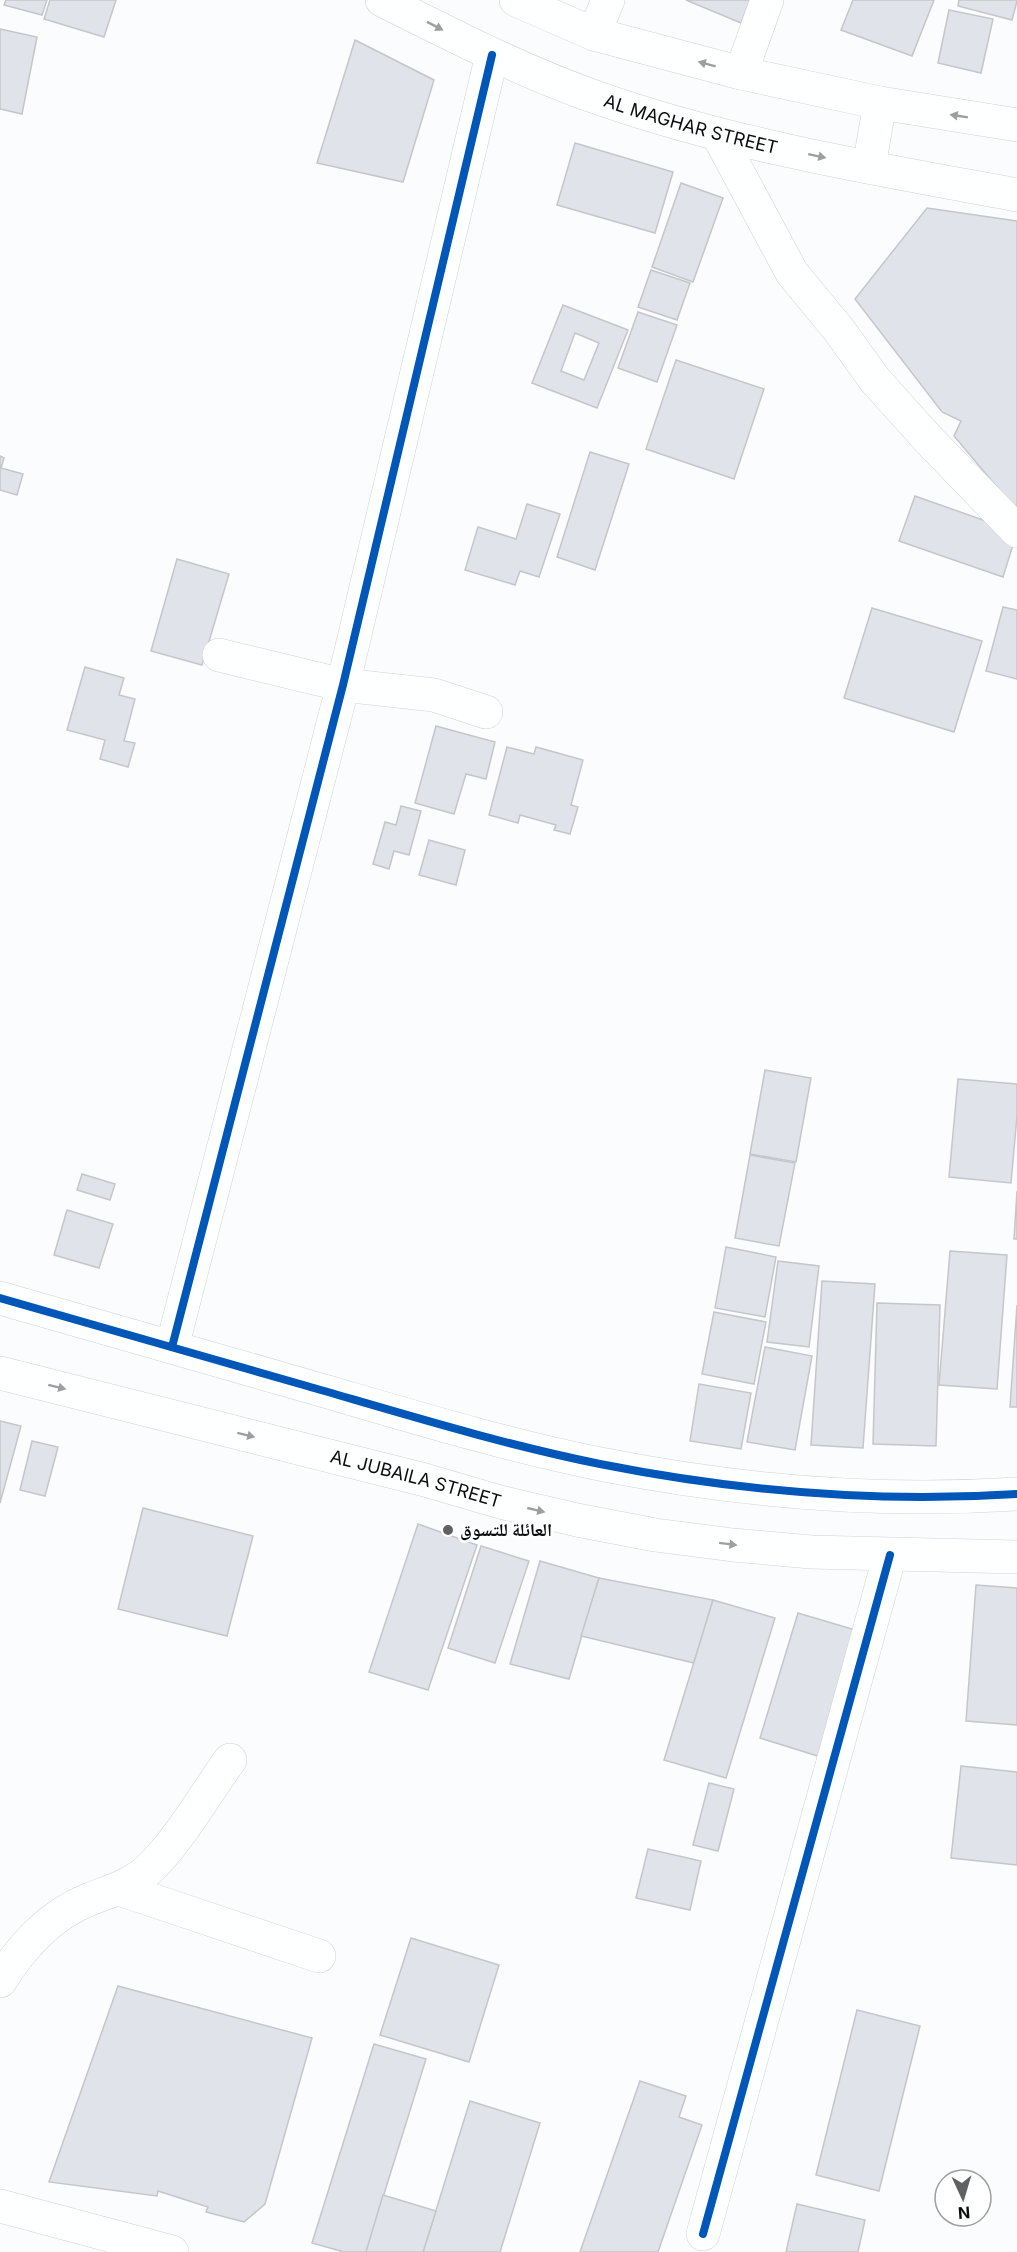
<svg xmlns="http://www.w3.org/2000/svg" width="1017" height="2252" font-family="Inter,'Noto Naskh Arabic',sans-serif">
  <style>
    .building { fill: #e1e3eb; stroke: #c5c6c8; stroke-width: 1.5; fill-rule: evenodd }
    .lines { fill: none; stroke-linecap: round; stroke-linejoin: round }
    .minor-casing { stroke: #d0d2d4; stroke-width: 34 }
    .major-casing { stroke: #d0d2d4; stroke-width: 34 }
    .minor { stroke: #feffff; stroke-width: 33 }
    .major { stroke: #feffff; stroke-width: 33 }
    .cycleway-casing { stroke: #fff; stroke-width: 11 }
    .cycleway { stroke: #0057b8; stroke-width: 8 }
    .oneway { fill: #9d9e9f }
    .poi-dot { fill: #5f6163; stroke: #fff; stroke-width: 2 }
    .labels { text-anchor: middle; stroke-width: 6; stroke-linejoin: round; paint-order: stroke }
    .street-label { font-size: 18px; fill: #0c0d0f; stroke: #fff }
    .poi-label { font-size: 18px; font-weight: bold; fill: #0c0d0f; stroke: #fff; text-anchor: start }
  </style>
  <rect width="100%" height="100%" fill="#fafcfe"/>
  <g class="building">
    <path d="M6,0H47L42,15L4,5Z"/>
    <path d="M50,0H116L104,37L44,19Z"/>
    <path d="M686,0H750L741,23Z"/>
    <path d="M853,0H934L912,56L841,30Z"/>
    <path d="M959,0H1017V1L1012,20L958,6Z"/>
    <path d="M949,10L993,19L981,73L938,63Z"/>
    <path d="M0,29L37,37L22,114L0,109Z"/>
    <path d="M355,40L434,80L403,182L317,163Z"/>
    <path d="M575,143L673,172L655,233L557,205Z"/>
    <path d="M681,183L723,198L693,282L652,267Z"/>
    <path d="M927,208L1017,221V511L954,436L961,421L942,412L855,299Z"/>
    <path d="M651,270L690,283L677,320L638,307Z"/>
    <path d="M563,305L628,330L597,408L532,383ZM575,333L599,343L584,380L561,371Z"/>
    <path d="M638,312L677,325L657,382L618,368Z"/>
    <path d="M676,360L764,389L734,479L646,449Z"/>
    <path d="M590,452L629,464L595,570L557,557Z"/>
    <path d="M0,456L4,458L1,468L23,474L17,495L0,490Z"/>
    <path d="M915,496L1017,532L1003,577L899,541Z"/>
    <path d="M527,504L560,514L539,577L520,571L515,585L465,570L478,527L516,539Z"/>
    <path d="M177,559L229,574L202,665L151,651Z"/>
    <path d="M1003,607L1017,610V679L986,671Z"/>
    <path d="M872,608L982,641L954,732L844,698Z"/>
    <path d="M85,667L124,678L119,695L135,699L124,741L135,743L128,767L100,759L105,740L67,730Z"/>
    <path d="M436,726L495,742L486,779L466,774L454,814L415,803Z"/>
    <path d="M507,747L534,754L536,747L583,760L571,805L578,807L570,834L554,830L556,825L520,815L518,823L489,815Z"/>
    <path d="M401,806L421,811L409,855L394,851L389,869L373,864L385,822L396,825Z"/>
    <path d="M429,840L465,850L456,885L419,875Z"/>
    <path d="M765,1070L811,1078L796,1162L750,1154Z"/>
    <path d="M958,1079L1017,1084V1116L1011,1183L949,1177Z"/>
    <path d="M750,1155L795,1163L779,1246L735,1238Z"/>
    <path d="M82,1174L115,1184L110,1200L77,1190Z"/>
    <path d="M1017,1191V1239H1014Z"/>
    <path d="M67,1210L113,1224L99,1268L54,1255Z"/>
    <path d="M726,1247L776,1257L765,1317L715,1308Z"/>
    <path d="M950,1251L1007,1255L997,1389L939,1385Z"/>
    <path d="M778,1261L819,1266L809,1347L767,1342Z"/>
    <path d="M822,1281L875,1284L863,1448L811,1445Z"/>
    <path d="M877,1303L940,1305L936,1446L873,1444Z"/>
    <path d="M1017,1305V1407H1010Z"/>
    <path d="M714,1312L766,1322L754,1384L702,1374Z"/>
    <path d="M765,1347L812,1356L795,1450L747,1442Z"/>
    <path d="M699,1384L751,1393L741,1449L690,1441Z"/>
    <path d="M0,1421L21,1426L0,1503Z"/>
    <path d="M32,1441L58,1447L45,1496L20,1490Z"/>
    <path d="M143,1508L253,1536L227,1636L118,1609Z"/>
    <path d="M418,1524L477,1545L428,1690L369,1672Z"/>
    <path d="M481,1546L529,1561L495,1663L448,1648Z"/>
    <path d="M540,1561L599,1578L569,1679L510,1664Z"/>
    <path d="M599,1578L713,1600L694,1663L581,1636Z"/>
    <path d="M976,1585L1017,1588V1725L966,1721Z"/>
    <path d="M713,1600L775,1618L726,1778L664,1760Z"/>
    <path d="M798,1613L862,1632L824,1758L760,1738Z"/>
    <path d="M961,1766L1017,1772V1865L951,1858Z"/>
    <path d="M709,1783L734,1789L718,1851L693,1845Z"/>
    <path d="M648,1849L701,1861L690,1910L636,1898Z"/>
    <path d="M411,1938L499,1965L469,2062L380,2035Z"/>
    <path d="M118,1986L312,2038L265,2204L244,2222L206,2212L208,2207L158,2191L157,2196L49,2182Z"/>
    <path d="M857,2010L920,2026L879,2191L816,2175Z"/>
    <path d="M374,2044L426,2059L366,2252H344L312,2243Z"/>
    <path d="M640,2081L686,2096L679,2117L702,2125L658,2252H580Z"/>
    <path d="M470,2101L540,2123L500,2252H423Z"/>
    <path d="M383,2195L436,2211L423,2252H366Z"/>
    <path d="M797,2204L865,2220L858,2252H786Z"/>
  </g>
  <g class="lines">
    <g class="minor-casing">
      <g id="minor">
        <path d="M594,34L608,0"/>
        <path d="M741,73L767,0"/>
        <path d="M718,135L792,273L839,330L875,380L928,439L1017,531"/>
        <path d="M219,655L343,685L434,695L486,712"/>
        <path d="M0,1298C102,1327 205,1357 307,1386C404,1414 501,1444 600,1464C736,1491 879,1503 1017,1494"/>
        <path d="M172,1347L343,685L492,55"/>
        <path id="s1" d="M0,1373L425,1480L500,1502L577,1520L655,1535L733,1545L811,1552L1017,1557"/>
        <path d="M119,1889L319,1956"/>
        <path d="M0,1981C23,1945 50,1915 90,1899C111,1891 131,1885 147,1871C177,1844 206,1793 230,1760"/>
        <path d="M0,2206L172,2252"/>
        <path d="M703,2234L890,1555"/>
      </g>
    </g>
    <g class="major-casing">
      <g id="major">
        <path id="s2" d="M382,0C454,36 525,73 601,99C736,146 877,169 1017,195"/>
        <path d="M516,0L594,34L741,73L880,103L1017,125"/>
        <path d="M869,167L880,103"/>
      </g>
    </g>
    <use href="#minor" class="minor"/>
    <use href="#major" class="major"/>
    <g class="cycleway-casing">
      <g id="cycleway">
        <path d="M0,1298C102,1327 205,1357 307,1386C404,1414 501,1444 600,1464C736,1491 879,1503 1017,1494"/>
        <path d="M172,1347L343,685L492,55"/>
        <path d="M703,2234L890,1555"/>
      </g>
    </g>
    <use href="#cycleway" class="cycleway"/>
  </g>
  <defs><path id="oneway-solid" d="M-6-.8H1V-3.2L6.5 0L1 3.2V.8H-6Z" transform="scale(1.5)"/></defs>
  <g class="oneway">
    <use href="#oneway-solid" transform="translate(435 26) rotate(27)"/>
    <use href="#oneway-solid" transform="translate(707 64) rotate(-165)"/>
    <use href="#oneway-solid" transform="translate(959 116) rotate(-171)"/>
    <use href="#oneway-solid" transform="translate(817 156) rotate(12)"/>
    <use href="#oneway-solid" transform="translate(57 1387) rotate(14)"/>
    <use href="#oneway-solid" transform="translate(246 1435) rotate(14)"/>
    <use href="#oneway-solid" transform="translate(536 1510) rotate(13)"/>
    <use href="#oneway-solid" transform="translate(728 1544) rotate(7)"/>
  </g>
  <circle class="poi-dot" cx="448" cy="1530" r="6"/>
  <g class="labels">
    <g class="street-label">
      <text dy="6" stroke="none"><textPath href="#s2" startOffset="334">AL MAGHAR STREET</textPath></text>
      <text dy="6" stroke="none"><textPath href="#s1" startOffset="429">AL JUBAILA STREET</textPath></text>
    </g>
    <g class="poi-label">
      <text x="460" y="1536">العائلة للتسوق</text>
    </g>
  </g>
  <g transform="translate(963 2198) rotate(176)"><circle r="28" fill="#ffffff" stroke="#9e9e9f" stroke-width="1.5"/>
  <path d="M0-4.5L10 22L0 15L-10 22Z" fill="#5f6163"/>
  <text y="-9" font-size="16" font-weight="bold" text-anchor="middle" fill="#0c0d0f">N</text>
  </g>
</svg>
